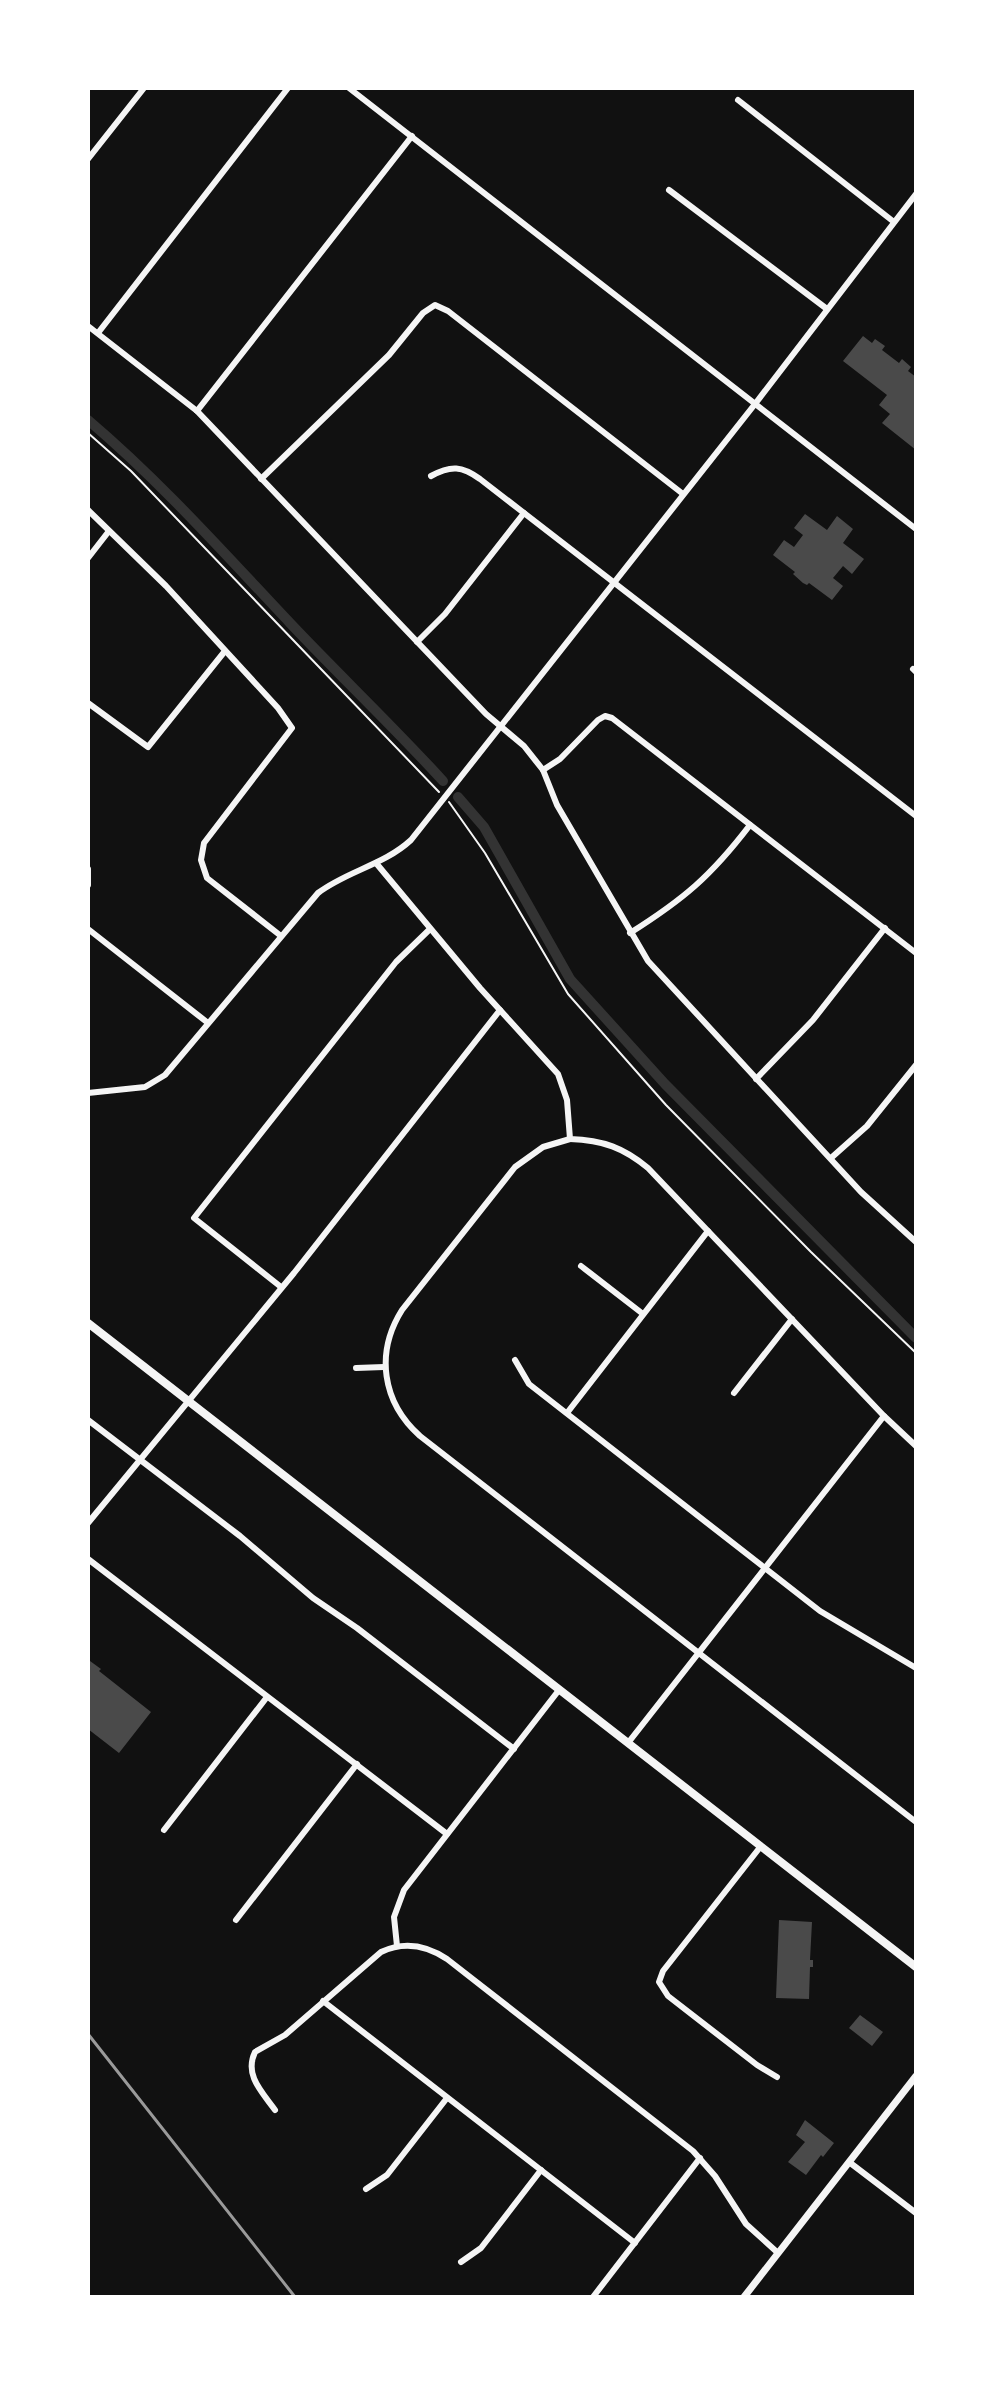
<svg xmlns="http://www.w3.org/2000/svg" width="1004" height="2385" font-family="'Noto Sans',sans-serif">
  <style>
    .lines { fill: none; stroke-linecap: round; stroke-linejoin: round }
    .canal { stroke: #333; stroke-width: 10 }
    .building { fill: #4a4a4a }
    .path { stroke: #f5f5f5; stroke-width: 2 }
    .minor { stroke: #f5f5f5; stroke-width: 6 }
    .tertiary { stroke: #f5f5f5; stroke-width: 7 }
    .secondary { stroke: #f5f5f5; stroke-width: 8 }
    .rail { stroke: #9a9a9a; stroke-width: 3 }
  </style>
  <rect width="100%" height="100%" fill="#111"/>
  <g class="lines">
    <g class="canal">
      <path d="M88,420C161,482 224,553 290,623C340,676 393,726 443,781"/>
      <path d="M458,797L484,827L570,979L665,1084L916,1338"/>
    </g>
  </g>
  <g class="building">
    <path d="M863,336L872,343L875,339L885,346L882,350L899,363L902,359L911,367L908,371L916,377V450L882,423L890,414L879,405L887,395L843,361Z"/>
    <path d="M805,514L827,530L837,516L853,529L843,543L864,559L852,574L843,566L833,578L843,586L832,600L809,583L807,585L803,583L793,574L795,572L773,555L784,540L794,547L803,535L794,528Z"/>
    <path d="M90,1661L101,1669L99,1671L151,1712L119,1753L88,1729V1665Z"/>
    <path d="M779,1920L812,1922L810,1960H813V1967H810L809,1999L776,1998Z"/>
    <path d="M860,2015L883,2032L872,2046L849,2028Z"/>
    <path d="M805,2120L834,2143L823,2157L821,2155L806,2175L788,2162L805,2142L796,2135Z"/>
  </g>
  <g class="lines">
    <g class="path">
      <path d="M88,433L131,471L439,792"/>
      <path d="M449,802L485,853L568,994L666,1105L811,1252L916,1353"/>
    </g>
    <g class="minor">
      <path d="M349,88L916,529"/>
      <path d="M738,100L894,222"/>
      <path d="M88,159L144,88"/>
      <path d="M669,190L827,309"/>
      <path d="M88,326L197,411L486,714L524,746L543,770L557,805L648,961L861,1192L916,1242"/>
      <path d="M98,333L288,88"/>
      <path d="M197,411L412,136"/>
      <path d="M431,476C451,465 462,466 480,479L916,816"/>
      <path d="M261,479L389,355L423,313L435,305L448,311L683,494"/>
      <path d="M88,510L166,586L278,708L292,728L204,843L201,860L207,878L281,936"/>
      <path d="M88,558L109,531"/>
      <path d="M417,642L445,614L524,513"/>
      <path d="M913,669L916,672"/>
      <path d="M88,703L148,747L225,651"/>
      <path d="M543,770L560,759L598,720L605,716L612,718L916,953"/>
      <path d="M376,863L480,988L558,1074L567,1100L570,1139C603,1140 624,1148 648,1168L884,1416L916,1446"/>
      <path d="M88,869V885"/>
      <path d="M88,929L208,1023"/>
      <path d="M630,933C684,899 711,876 750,825"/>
      <path d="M756,1079L813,1020L885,928"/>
      <path d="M88,1093L145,1087L165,1075L318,893C347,871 384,865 411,840L755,404L916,194"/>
      <path d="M570,1139L543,1147L515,1167L402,1310C375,1353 382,1402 420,1436L916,1822"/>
      <path d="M831,1158L867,1126L916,1065"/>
      <path d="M581,1266L643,1314"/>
      <path d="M281,1287L194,1218L396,962L430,929"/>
      <path d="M515,1360L529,1384L820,1611L916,1668"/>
      <path d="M356,1368L384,1367"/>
      <path d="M734,1393L792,1319"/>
      <path d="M567,1413L708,1231"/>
      <path d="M88,1420L240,1536L313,1598L357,1628L514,1749"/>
      <path d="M88,1523L294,1273L500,1010"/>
      <path d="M88,1559L447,1834"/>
      <path d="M628,1743L884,1416"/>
      <path d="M164,1830L267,1697"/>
      <path d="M761,1846L663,1971L659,1982L668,1996L757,2065L777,2077"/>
      <path d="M236,1920L357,1764"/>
      <path d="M397,1946L394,1917L404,1890L559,1690"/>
      <path d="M323,2001L635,2243"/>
      <path d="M275,2110C262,2092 244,2075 255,2052L285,2035L381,1952C404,1941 426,1945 447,1959L693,2151L715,2176L746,2224L778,2253"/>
      <path d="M849,2162L916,2213"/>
      <path d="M366,2189L387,2175L447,2098"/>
      <path d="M461,2262L481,2248L541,2170"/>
      <path d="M593,2297L700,2158"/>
    </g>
    <path class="tertiary" d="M744,2297L916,2076"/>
    <path class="secondary" d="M88,1323L916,1967"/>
    <path class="rail" d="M88,2034L295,2297"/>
  </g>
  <rect width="1004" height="2385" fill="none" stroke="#ffffff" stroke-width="180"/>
</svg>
